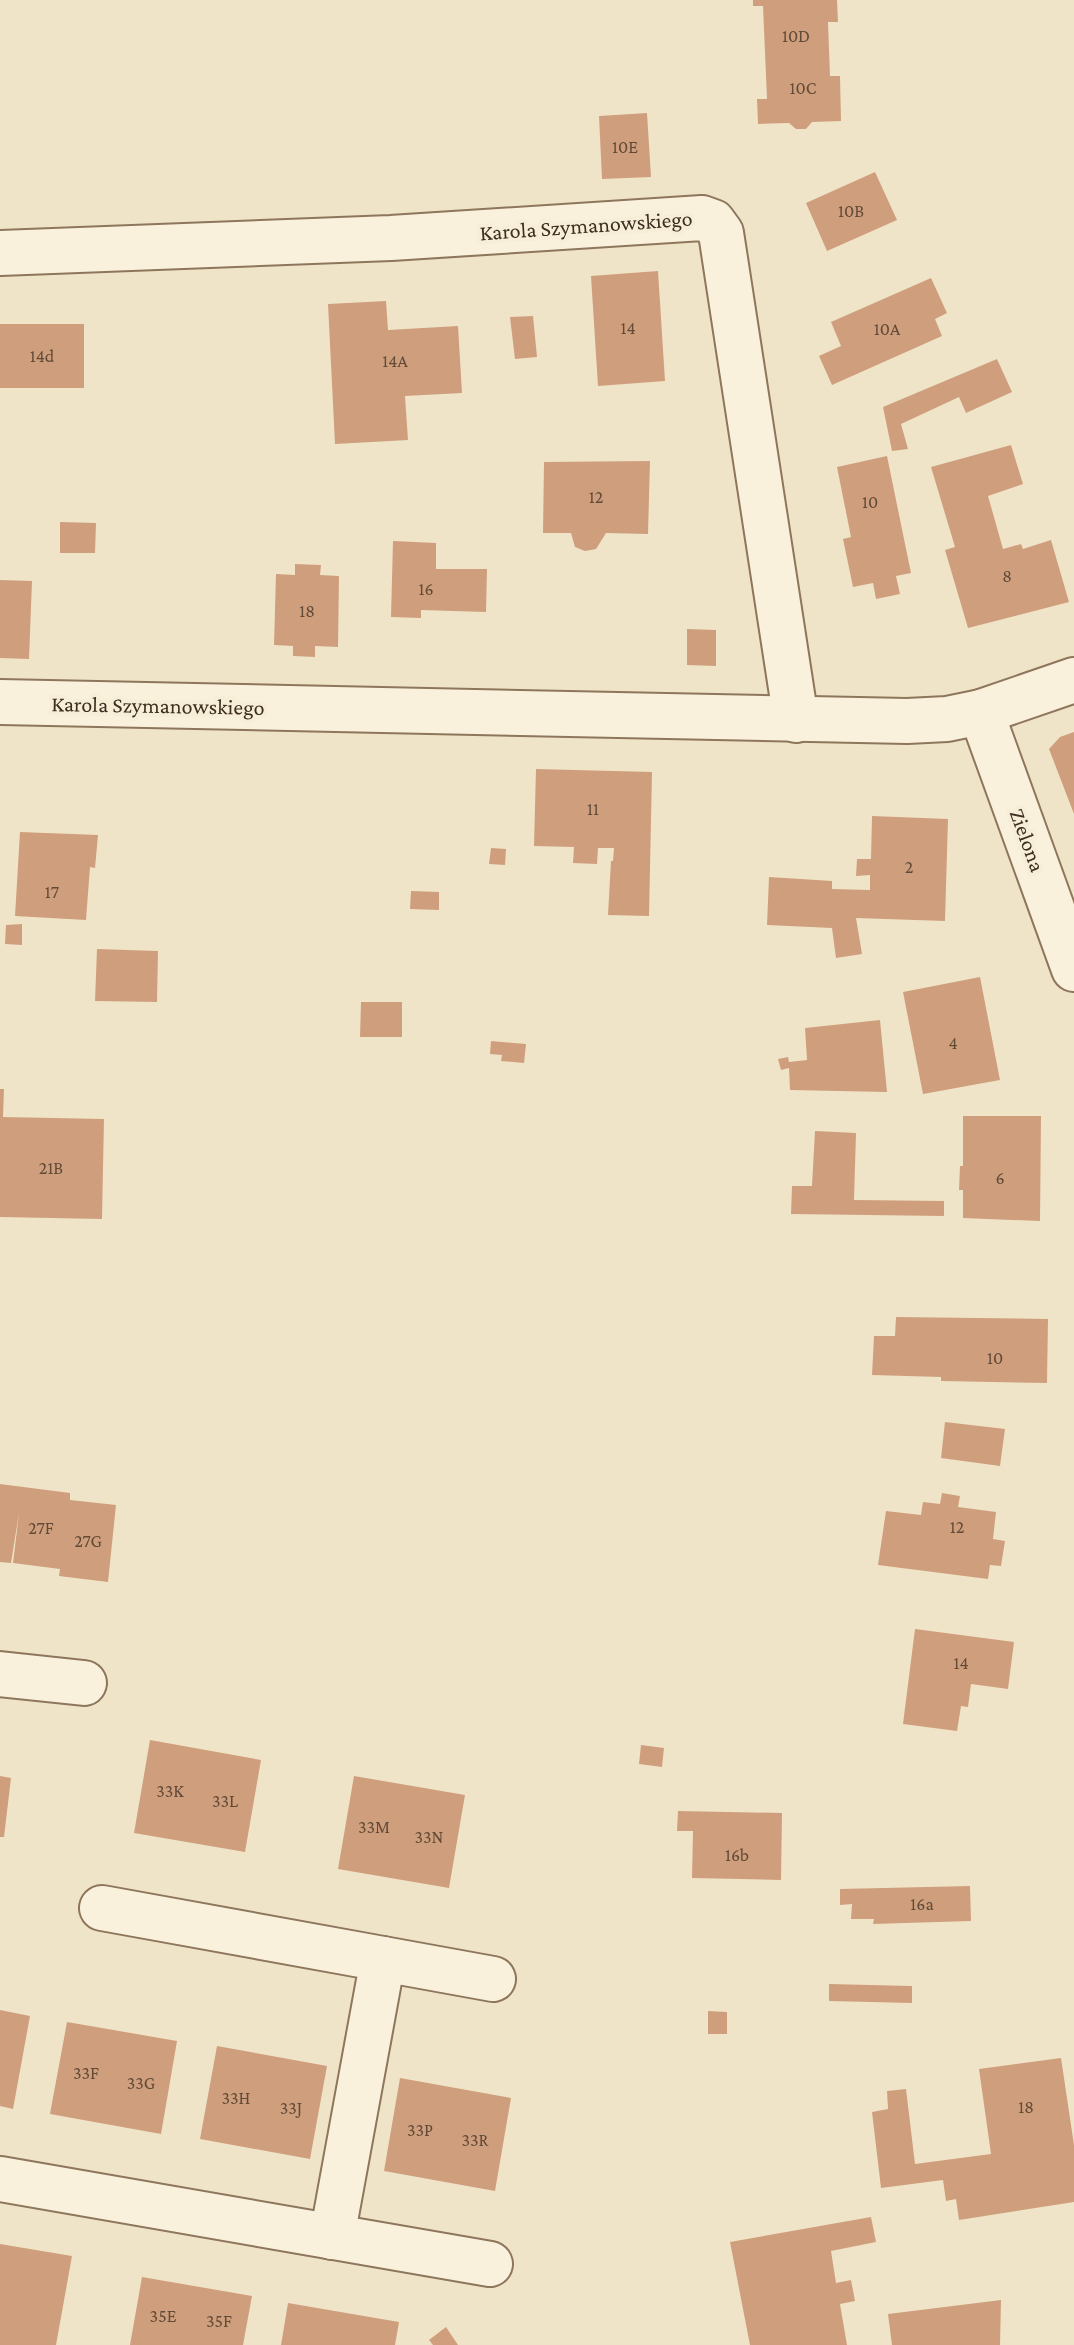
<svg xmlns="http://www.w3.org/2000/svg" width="1074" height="2345" font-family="'Crimson Pro',serif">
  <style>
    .building { fill: #cf9f7d }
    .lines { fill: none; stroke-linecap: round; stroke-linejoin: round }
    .minor-casing { stroke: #8d765c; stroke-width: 48 }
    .minor { stroke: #faf1dc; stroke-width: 44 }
    .labels { text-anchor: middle; stroke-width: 8; stroke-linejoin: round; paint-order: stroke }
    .number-label { font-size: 18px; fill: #624a37 }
    .street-label { font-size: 22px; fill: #3d2e20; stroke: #f7eed8 }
  </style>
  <rect width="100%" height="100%" fill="#f0e4c8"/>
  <g class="building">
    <path d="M753,0H837L838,22H828L830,76H840L841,121L812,122L806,129H796L789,123L758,124L757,99H767L763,6H753Z"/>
    <path d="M647,113L651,177L602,179L599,116Z"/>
    <path d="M875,172L897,220L827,251L806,203Z"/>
    <path d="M658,271L665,381L598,386L591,276Z"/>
    <path d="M931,278L947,313L935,319L942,336L832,385L819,356L841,346L831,322Z"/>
    <path d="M386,301L388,330L458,326L462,393L405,396L408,440L335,444L328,304Z"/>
    <path d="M533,316L537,357L515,359L510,317Z"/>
    <rect x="0" y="324" width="84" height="64"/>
    <path d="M997,359L1012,392L966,413L959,397L901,424L908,449L892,451L883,407Z"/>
    <path d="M1011,445L1023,484L988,496L1003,549L1021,544L1023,549L1051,540L1069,602L968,628L945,550L955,547L931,467Z"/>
    <path d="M887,456L911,573L896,576L900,594L876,599L873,583L853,587L843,539L851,537L837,467Z"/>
    <path d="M650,461L648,534L606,533L596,549L585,551L575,547L571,533H543L544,462Z"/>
    <path d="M60,522L96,523L95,553H60Z"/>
    <path d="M393,541L436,543V569H487L486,612L421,610V618L391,617Z"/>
    <path d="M295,564L321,565L320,575L339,576L338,647L315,646V657L293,656V646L274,645L276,574L295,575Z"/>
    <path d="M0,580L32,581L29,659L0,658Z"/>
    <path d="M687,629L716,630V666L687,665Z"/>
    <path d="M1074,732V814L1049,749L1060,737Z"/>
    <path d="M536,769L652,772L649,916L608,915L611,861H613L614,848H598L597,864L573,863L574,847L534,846Z"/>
    <path d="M872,816L948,819L945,921L856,918L862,954L836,958L832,928L767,925L769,877L832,881V889L870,890V875L856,876L857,859H871Z"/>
    <path d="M20,832L98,835L95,868L90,867L86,920L15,916Z"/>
    <path d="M491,848L506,849L505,865L489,864Z"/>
    <path d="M411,891L439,892V910L410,909Z"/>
    <path d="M22,924V945L5,944L6,925Z"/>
    <path d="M97,949L158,951L157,1002L95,1001Z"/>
    <path d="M980,977L1000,1080L923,1094L903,992Z"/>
    <path d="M361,1002H402V1037H360Z"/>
    <path d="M880,1020L887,1092L790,1090L789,1068L781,1070L778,1059L788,1057L789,1062L807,1060L805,1028Z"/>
    <path d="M491,1041L526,1044L524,1063L501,1061L502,1055L490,1054Z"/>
    <path d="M0,1089H4L3,1117L104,1119L102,1219L0,1217Z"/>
    <path d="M963,1116H1041L1040,1221L963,1218V1190H959L960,1166H963Z"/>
    <path d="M815,1131L856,1133L854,1200L944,1201V1216L791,1214L792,1186H812Z"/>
    <path d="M896,1317L1048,1319L1047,1383L941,1381V1377L872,1375L874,1336H895Z"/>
    <path d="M945,1422L1005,1429L1000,1466L941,1458Z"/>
    <path d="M0,1484L70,1493V1500L116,1505L108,1582L59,1576L60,1569L13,1563L19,1513L11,1563L0,1562Z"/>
    <path d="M942,1493L960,1496L958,1507L996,1512L993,1539L1005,1541L1001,1566L990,1565L988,1579L878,1565L886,1511L921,1515L923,1502L940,1504Z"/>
    <path d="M915,1629L1014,1642L1008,1689L971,1684L968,1707L961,1706L957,1731L903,1724Z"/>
    <path d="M150,1740L261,1760L245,1852L134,1833Z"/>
    <path d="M641,1745L664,1748L662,1767L639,1764Z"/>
    <path d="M0,1776L11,1778L4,1837H0Z"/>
    <path d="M354,1776L465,1795L449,1888L338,1869Z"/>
    <path d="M678,1811L782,1813L781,1880L692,1878L693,1831H677Z"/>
    <path d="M970,1886L971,1921L873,1924L874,1919H851L852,1904L840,1905V1889Z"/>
    <path d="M829,1984L912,1986V2003L829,2001Z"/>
    <path d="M0,2010L30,2016L13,2109L0,2106Z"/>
    <path d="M708,2011L727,2012V2034H708Z"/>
    <path d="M67,2022L177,2041L161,2134L50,2114Z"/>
    <path d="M217,2046L327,2066L310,2159L200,2139Z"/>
    <path d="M1061,2058L1074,2145V2202L959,2220L956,2199L946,2201L943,2180L881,2188L872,2112L888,2109L887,2091L906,2089L915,2164L991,2154L979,2069Z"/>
    <path d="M400,2078L511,2098L495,2191L384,2171Z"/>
    <path d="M871,2217L876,2242L831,2251L836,2283L851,2280L855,2301L840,2304L847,2345H750L730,2242Z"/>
    <path d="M0,2244L72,2256L56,2345H0Z"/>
    <path d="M142,2277L252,2296L243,2345H130Z"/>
    <path d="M1001,2300L1000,2345H892L888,2314Z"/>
    <path d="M288,2303L399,2322L395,2345H281Z"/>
    <path d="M446,2327L458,2345H433L429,2340Z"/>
  </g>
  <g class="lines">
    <g class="minor-casing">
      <g id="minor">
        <path d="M0,253L391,238L702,218L713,222L721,233L796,720"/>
        <path d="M0,702L907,721L947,719L981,712L1074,680"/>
        <path d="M981,712L1074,969"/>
        <path d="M0,1674L84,1683"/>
        <path d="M102,1908L383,1959L332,2237"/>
        <path d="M383,1959L493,1979"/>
        <path d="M0,2179L490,2264"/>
      </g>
    </g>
    <use href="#minor" class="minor"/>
  </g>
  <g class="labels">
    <g class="number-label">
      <text x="796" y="42">10D</text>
      <text x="803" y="94">10C</text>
      <text x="625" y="153">10E</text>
      <text x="851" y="217">10B</text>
      <text x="628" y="334">14</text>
      <text x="887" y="335">10A</text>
      <text x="42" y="362">14d</text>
      <text x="395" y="367">14A</text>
      <text x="596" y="503">12</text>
      <text x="870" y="508">10</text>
      <text x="1007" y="582">8</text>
      <text x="426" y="595">16</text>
      <text x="307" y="617">18</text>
      <text x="593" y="815">11</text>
      <text x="909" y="873">2</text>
      <text x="52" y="898">17</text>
      <text x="953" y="1049">4</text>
      <text x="51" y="1174">21B</text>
      <text x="1000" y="1184">6</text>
      <text x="995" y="1364">10</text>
      <text x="957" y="1533">12</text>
      <text x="41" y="1534">27F</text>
      <text x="88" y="1547">27G</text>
      <text x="961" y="1669">14</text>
      <text x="170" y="1797">33K</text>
      <text x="225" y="1807">33L</text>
      <text x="374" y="1833">33M</text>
      <text x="429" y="1843">33N</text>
      <text x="737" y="1861">16b</text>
      <text x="922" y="1910">16a</text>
      <text x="86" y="2079">33F</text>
      <text x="141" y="2089">33G</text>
      <text x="236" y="2104">33H</text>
      <text x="1026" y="2113">18</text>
      <text x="291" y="2114">33J</text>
      <text x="420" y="2136">33P</text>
      <text x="475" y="2146">33R</text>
      <text x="163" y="2322">35E</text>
      <text x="219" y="2327">35F</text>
    </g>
    <g class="street-label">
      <text transform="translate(586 225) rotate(-4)" y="8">Karola Szymanowskiego</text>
      <text transform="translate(158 705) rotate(1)" y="8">Karola Szymanowskiego</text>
      <text transform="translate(1028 840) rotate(70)" y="8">Zielona</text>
    </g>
  </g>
</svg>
